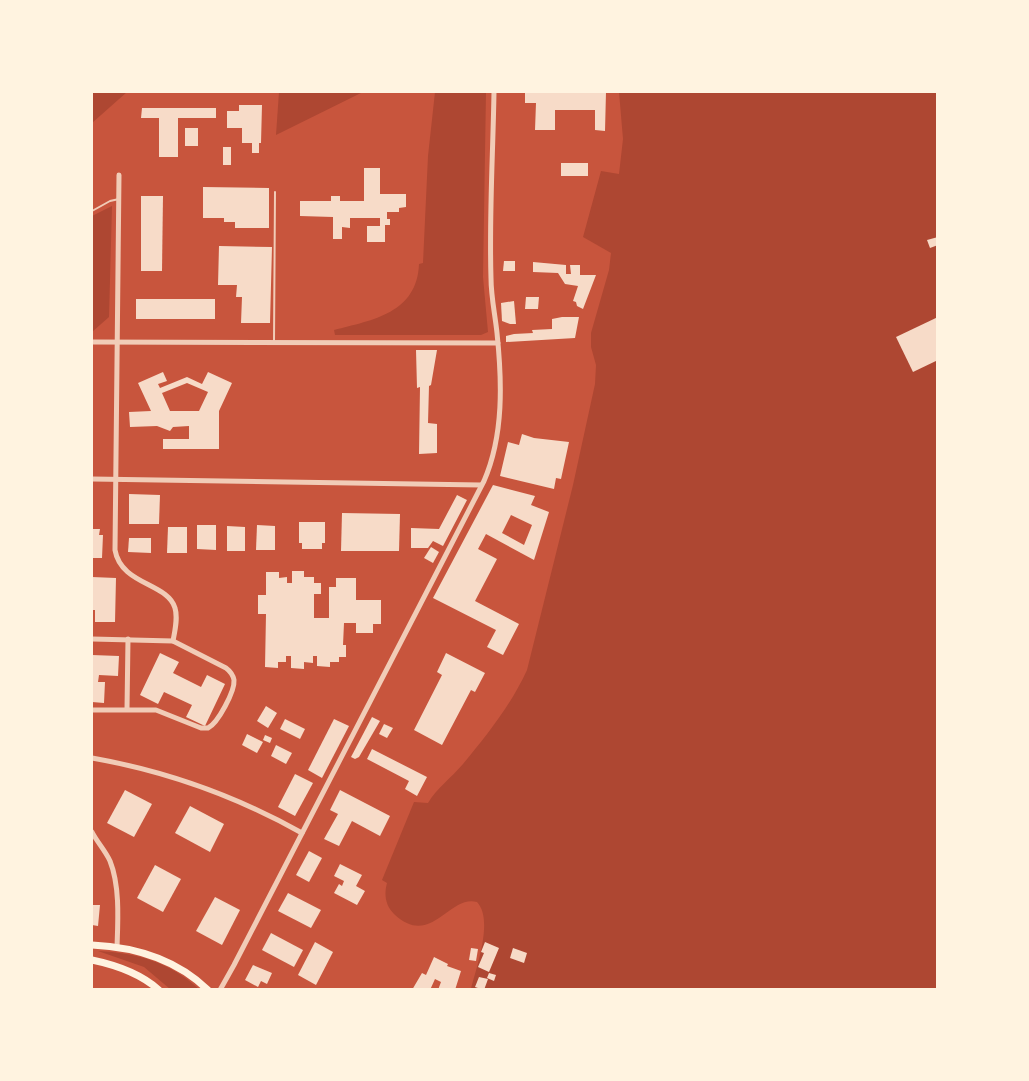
<svg xmlns="http://www.w3.org/2000/svg" width="1029" height="1081" font-family="Helvetica,sans-serif">
  <style>
    .green { fill: #ae4732 }
    .building { fill: #f7dbc8; fill-rule: evenodd }
    .lines { fill: none; stroke-linecap: round; stroke-linejoin: round }
    .service { stroke: #f1ccb7; stroke-width: 2 }
    .minor { stroke: #f1ccb7; stroke-width: 5 }
    .secondary { stroke: #fff3e0; stroke-width: 7 }
  </style>
  <rect width="100%" height="100%" fill="#c8553d"/>
  <g class="green">
    <path d="M92,92H127L92,123Z"/>
    <path d="M279,92H363L276,135Z"/>
    <path d="M435,92H486L483,277L488,332L481,335H335L334,330C373,320 417,313 419,264L423,263L428,156Z"/>
    <path d="M619,92H937V989H471C476,968 494,920 477,902C449,894 431,949 394,914C385,905 384,894 387,883L382,880L414,802L428,803C437,788 451,778 463,764C487,735 511,705 527,670L573,485L595,384L596,365L591,347V333L609,270L611,253L583,237L601,171L619,174L623,139Z"/>
    <path d="M112,206L109,317L92,332V216Z"/>
    <path d="M98,951C137,953 170,962 199,989H170L144,967Z"/>
  </g>
  <g class="building">
    <path d="M525,92H606L605,131L595,130V110H555V130H535L536,103H525Z"/>
    <path d="M239,105H262L261,143H259V153H252V143H242V128H227V111H239Z"/>
    <path d="M142,108H216V118H178V157H159V118H141Z"/>
    <rect x="185" y="128" width="13" height="18"/>
    <rect x="223" y="147" width="8" height="18"/>
    <rect x="561" y="163" width="27" height="13"/>
    <path d="M364,168H380V194H406V207L399,208V212H387V219H390V225H385V242H367V226H380V218H350V228L342,227V239H333V217L300,216V201H331V196H340V201H364Z"/>
    <path d="M203,187L269,188V228H235V222H224V218H203Z"/>
    <path d="M141,196H163L162,271H141Z"/>
    <path d="M938,237V245L930,248L927,240Z"/>
    <path d="M219,246L272,247L270,323H241L242,297H236L237,285H218Z"/>
    <path d="M504,261H515V271H503Z"/>
    <path d="M533,262L566,265V274H571L570,265H580V275H596L583,309L577,306L576,302L573,301L578,286L565,284L558,273L533,272Z"/>
    <path d="M526,297H539L538,309H525Z"/>
    <rect x="136" y="299" width="79" height="20"/>
    <path d="M514,301L516,324H510L502,321L501,303Z"/>
    <path d="M562,317H579L575,338L506,342V336L514,334L533,333L532,330L552,329V319Z"/>
    <path d="M938,317V360L913,372L896,337Z"/>
    <path d="M416,350H437L431,385L429,386L428,423L437,424V453L419,454L420,387L417,388Z"/>
    <path d="M163,372L167,381L158,384L160,388L187,377L202,384L208,372L232,383L219,411V449H163V439H189V426L173,427L170,431L157,426L130,427L129,412L151,411L138,383ZM187,383L208,392L199,411H170L162,393Z"/>
    <path d="M522,434L534,438L569,442L561,479L556,478L554,489L500,476L508,442L519,445Z"/>
    <path d="M493,485L535,496L531,505L549,512L534,560L486,534L478,549L497,559L475,601L519,624L503,655L487,647L496,630L433,598ZM511,515L532,525L524,545L502,533Z"/>
    <path d="M129,494L160,495L159,524H129Z"/>
    <path d="M457,495L467,500L443,546L433,541L428,548H411V528L439,529Z"/>
    <path d="M342,513L400,514L399,551H341Z"/>
    <path d="M299,522H325V543H322V549H302V543H299Z"/>
    <path d="M197,525H216V550L197,549Z"/>
    <path d="M257,525L275,526V550H256Z"/>
    <path d="M227,526L245,527V551H227Z"/>
    <path d="M168,527H187V553H167Z"/>
    <path d="M92,529H100L99,535H103L102,558H92Z"/>
    <path d="M129,538H151V553L128,552Z"/>
    <path d="M431,547L439,552L433,563L424,558Z"/>
    <path d="M292,571H304V577H314V583H321V594H314V618H329V587H336V578H356V600H381V624H373V633H356V623H344L343,645H346V657H339V662H330V667L317,666V656H313V663L304,662V669L291,668V656H286V662H278V668L265,667L266,614H258V595H266V572H279V578L287,577V583H292Z"/>
    <path d="M92,577L116,578L115,622H95V610H92Z"/>
    <path d="M160,653L179,662L173,673L201,687L207,675L225,684L205,726L186,717L192,705L164,692L158,704L140,695Z"/>
    <path d="M446,653L485,673L475,692L471,690L442,745L414,730L442,675L437,672Z"/>
    <path d="M92,655L119,656L118,676L99,675L98,682H105L104,703L92,702Z"/>
    <path d="M266,706L277,713L268,728L257,721Z"/>
    <path d="M372,717L380,721L359,757L355,759L351,757Z"/>
    <path d="M285,719L305,729L300,739L280,729Z"/>
    <path d="M334,719L349,726L322,778L308,770Z"/>
    <path d="M384,724L393,728L387,738L379,734Z"/>
    <path d="M247,734L263,742L257,753L242,745Z"/>
    <path d="M265,735L272,738L270,743L263,740Z"/>
    <path d="M276,745L292,753L286,764L271,756Z"/>
    <path d="M372,749L427,777L417,796L405,789L409,781L367,759Z"/>
    <path d="M295,774L313,783L295,816L278,807Z"/>
    <path d="M125,790L152,804L134,837L107,823Z"/>
    <path d="M340,790L390,816L380,836L352,821L339,846L324,839L338,814L330,810Z"/>
    <path d="M190,806L224,824L210,852L175,833Z"/>
    <path d="M309,851L322,858L309,882L296,875Z"/>
    <path d="M340,864L362,875L356,886L365,891L357,905L334,893L339,884L342,886L344,881L334,876Z"/>
    <path d="M155,865L181,879L163,912L137,898Z"/>
    <path d="M288,893L321,910L311,928L278,911Z"/>
    <path d="M215,897L240,910L222,945L196,931Z"/>
    <path d="M92,905H100L98,926L92,925Z"/>
    <path d="M271,933L303,950L294,967L262,950Z"/>
    <path d="M315,942L333,952L316,985L298,975Z"/>
    <path d="M485,942L499,948L489,972L478,967L484,953L481,952Z"/>
    <path d="M471,948L478,949L476,961L469,960Z"/>
    <path d="M513,948L527,953L524,963L510,958Z"/>
    <path d="M434,957L448,964L447,966L461,971L455,990H438L441,982L435,979L430,990H412L422,973L426,975Z"/>
    <path d="M253,965L272,973L267,984L261,981L258,987L245,980Z"/>
    <path d="M489,973L496,975L494,981L487,978Z"/>
    <path d="M479,977L488,979L484,990L475,987Z"/>
  </g>
  <g class="lines">
    <g class="service">
      <path d="M92,211L110,201L119,199"/>
      <path d="M274,342L275,192"/>
    </g>
    <g class="minor">
      <path d="M119,175L115,550C121,585 168,583 175,608C178,618 175,630 173,641"/>
      <path d="M92,342L498,343"/>
      <path d="M92,479L481,485"/>
      <path d="M92,639L173,641L226,668C230,671 233,675 234,680C235,691 218,723 208,728H201L156,710H92"/>
      <path d="M127,709L128,639"/>
      <path d="M92,758C166,771 236,796 302,833"/>
      <path d="M92,832C97,842 105,850 110,861C120,886 118,920 117,947"/>
      <path d="M220,990L234,965L484,481C504,435 502,381 497,333C495,314 491,297 491,278C489,216 493,154 494,92"/>
    </g>
    <g class="secondary">
      <path d="M92,945C135,947 176,959 208,990"/>
      <path d="M92,960C116,965 140,973 159,990"/>
    </g>
  </g>
  <rect width="1029" height="1081" fill="none" stroke="#fff3e0" stroke-width="186"/>
</svg>
